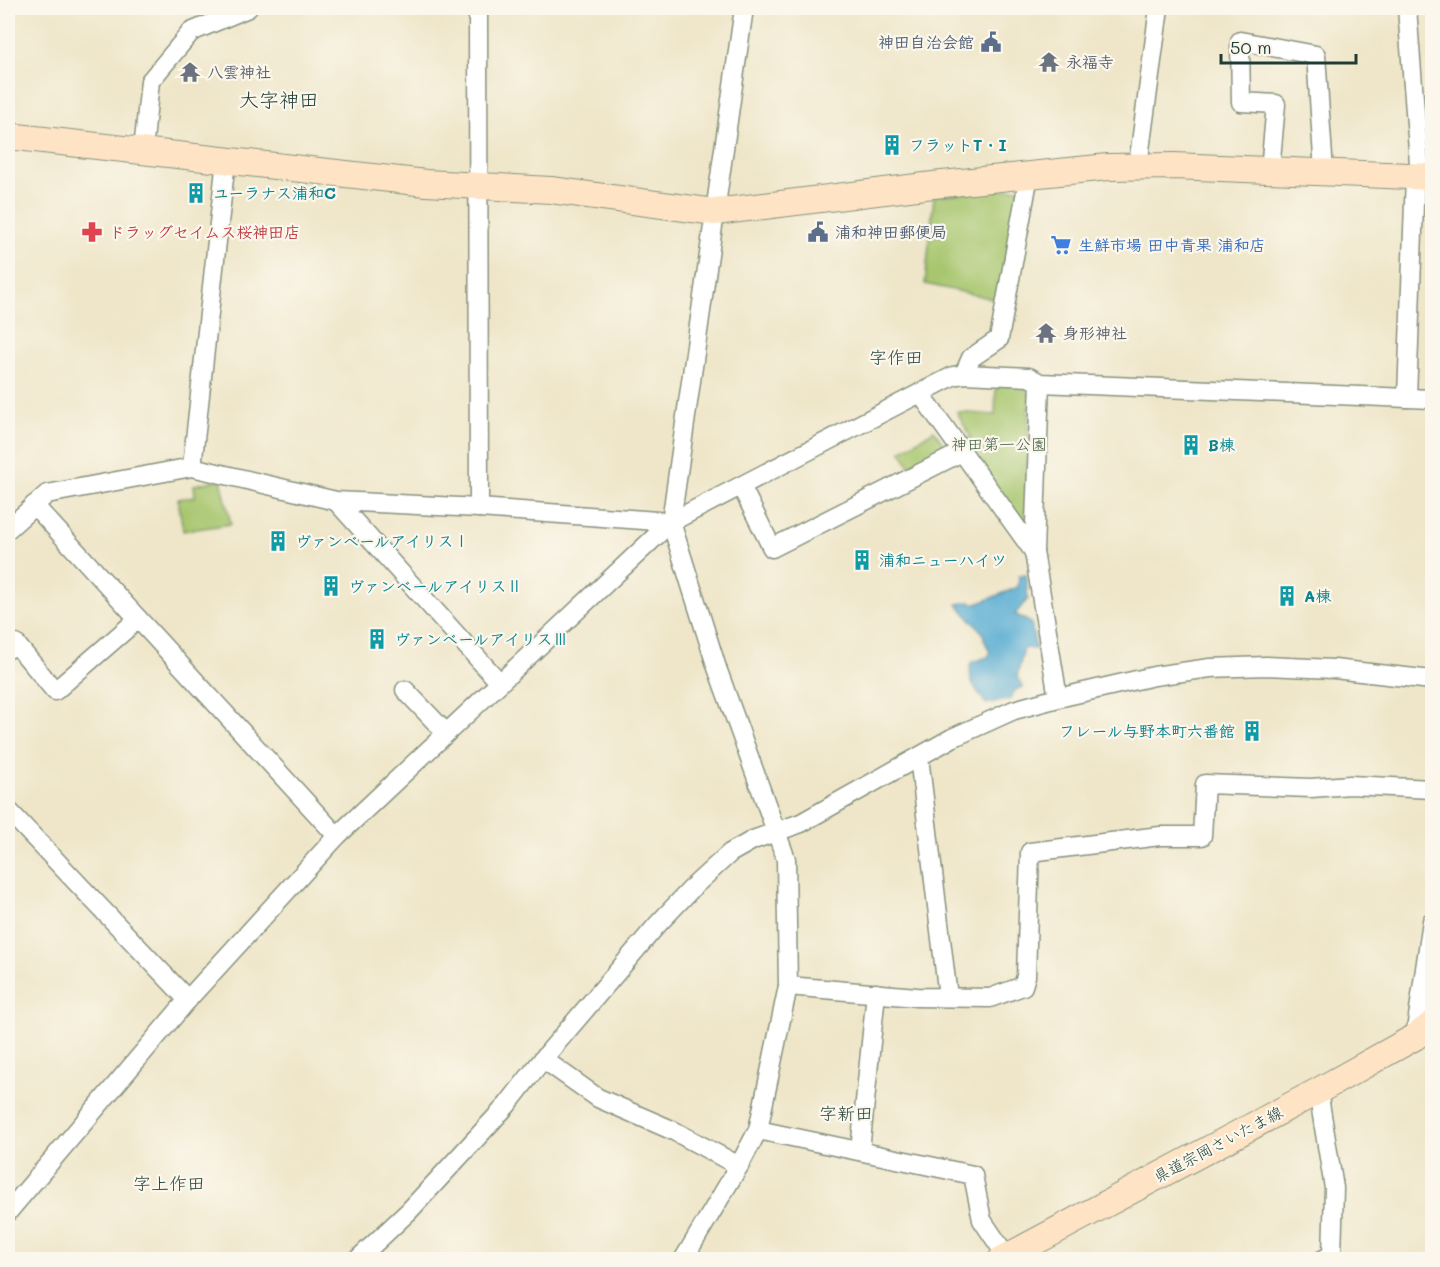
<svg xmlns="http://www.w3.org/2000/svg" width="1440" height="1267" font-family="Mali,'Klee One',sans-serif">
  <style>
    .green { fill: #a7c66e; stroke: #638251; stroke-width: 1.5 }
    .water { fill: #55abd2; stroke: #3a7483; stroke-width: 1.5 }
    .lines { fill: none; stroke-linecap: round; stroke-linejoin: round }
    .street-casing { stroke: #87927e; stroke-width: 21 }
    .secondary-casing { stroke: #87927e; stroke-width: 28 }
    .street { stroke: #fff; stroke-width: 18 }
    .secondary { stroke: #fee4c5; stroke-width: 26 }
    .labels { text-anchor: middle; stroke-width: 4.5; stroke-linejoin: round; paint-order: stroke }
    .service-label { font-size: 16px; font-weight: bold; fill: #4e5e75; stroke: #fbf7ec; text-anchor: end }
    .worship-label { font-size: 16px; font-weight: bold; fill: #5b616d; stroke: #fbf7ec; text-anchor: start }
    .culture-label { font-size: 16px; font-weight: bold; fill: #0d838f; stroke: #fbf7ec; text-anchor: start }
    .health-label { font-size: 16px; font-weight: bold; fill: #be3a42; stroke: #fbf7ec; text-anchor: start }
    .shop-label { font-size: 16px; font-weight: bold; fill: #366cbe; stroke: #fbf7ec; text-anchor: start }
    .park-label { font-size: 16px; fill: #415f42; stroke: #fbf7ec }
    .street-label { font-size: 16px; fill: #1f3d34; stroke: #fbf7ec }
    .neighbourhood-label { font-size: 18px; fill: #1f3d34; stroke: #fbf7ec }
    .quarter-label { font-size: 20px; fill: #1f3d34; stroke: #fbf7ec }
  </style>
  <rect width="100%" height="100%" fill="#fbf7ec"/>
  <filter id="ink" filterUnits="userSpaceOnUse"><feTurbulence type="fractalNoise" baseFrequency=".0167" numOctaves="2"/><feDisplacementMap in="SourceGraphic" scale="12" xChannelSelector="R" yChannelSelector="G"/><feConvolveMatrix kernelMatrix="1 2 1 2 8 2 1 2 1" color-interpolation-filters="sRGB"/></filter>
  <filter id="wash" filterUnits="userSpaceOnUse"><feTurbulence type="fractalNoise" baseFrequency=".008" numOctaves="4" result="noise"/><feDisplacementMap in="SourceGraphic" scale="24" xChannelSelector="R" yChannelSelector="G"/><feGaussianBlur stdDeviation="1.35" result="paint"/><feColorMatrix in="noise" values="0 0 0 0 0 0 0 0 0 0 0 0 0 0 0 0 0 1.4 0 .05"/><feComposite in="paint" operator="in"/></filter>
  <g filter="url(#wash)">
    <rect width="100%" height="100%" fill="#efe6c9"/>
    <g class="green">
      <path d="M1020,188L999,300L925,284L934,196Z"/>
      <path d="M996,383L1024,385L1029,391L1025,522L1018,524L960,438H971L957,412L995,415Z"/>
      <path d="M934,430L944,445L942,452L911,468L901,451Z"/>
      <path d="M221,479L231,524L183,531L178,499L195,497L194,485Z"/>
    </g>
    <path class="water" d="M1019,575H1026L1028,599L1015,614L1031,623L1036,649L1024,648L1017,677L1023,687L1015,690L1011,699L986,704L971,682L970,666L972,662L988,657L990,653L984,639L983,633L957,604L969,602L977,604L1018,587Z"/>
  </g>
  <g filter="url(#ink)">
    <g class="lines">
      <g class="street-casing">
        <g id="street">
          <path d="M478,8L479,508"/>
          <path d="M1407,8L1419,163L1415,176L1407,398"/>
          <path d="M143,151L150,81L191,32L248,8"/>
          <path d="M1138,165L1159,8"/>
          <path d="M1270,170L1276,104L1241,102L1240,41L1316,55L1324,172"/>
          <path d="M964,374L971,358L999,339L1029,175"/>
          <path d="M1040,383L1034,552L1058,698"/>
          <path d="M920,393L1034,552"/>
          <path d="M192,467L226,160"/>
          <path d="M741,486L772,548L962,452"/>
          <path d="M336,501L500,683"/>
          <path d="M34,505L337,836"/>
          <path d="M8,529L47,494L192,467L336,501L479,508L671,522"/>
          <path d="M8,649L16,644L55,691L138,619"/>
          <path d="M405,690L446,733"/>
          <path d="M919,757L948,997"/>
          <path d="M8,810L188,1000"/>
          <path d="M788,986L917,997L990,998L1023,986L1026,976L1030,852L1160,836H1202L1205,784L1311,788L1350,785L1432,789"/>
          <path d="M1415,1037L1432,921"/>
          <path d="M543,1059L598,1098L674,1131L739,1166"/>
          <path d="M1318,1091L1334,1188L1332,1255L1322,1260"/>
          <path d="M758,1130L973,1175L982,1220L1009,1260"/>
          <path d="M860,1151L876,993"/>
          <path d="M8,1212L191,996L337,836L671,522L953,376L964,374L1029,377L1040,383L1432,399"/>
          <path d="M357,1260L409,1211L507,1105L543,1059L657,925L695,885L730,853L753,840L801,823L952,738L1014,710L1058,698L1154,676L1210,668L1266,666L1334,669L1432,680"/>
          <path d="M683,1260L739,1166L758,1130L788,986L786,859L717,668L671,522L744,8"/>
        </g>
      </g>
      <g class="secondary-casing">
        <g id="secondary">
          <path d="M8,136L426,183L551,190L715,212L933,185L1108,167L1174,166L1432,177"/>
          <path d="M1001,1260L1318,1091L1415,1037L1432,1024"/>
        </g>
      </g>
      <use href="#street" class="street"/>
      <use href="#secondary" class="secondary"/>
    </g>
  </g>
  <defs>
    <g id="civic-bare" transform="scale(1.62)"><path d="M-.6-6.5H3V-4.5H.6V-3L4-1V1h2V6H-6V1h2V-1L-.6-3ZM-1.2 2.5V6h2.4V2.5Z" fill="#5c6f8a" stroke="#fbf7ec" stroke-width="2.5" paint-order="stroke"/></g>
    <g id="temple-bare" transform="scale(1.62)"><path d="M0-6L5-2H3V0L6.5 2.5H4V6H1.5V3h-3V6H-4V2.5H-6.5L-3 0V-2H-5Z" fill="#6b7280" stroke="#fbf7ec" stroke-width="2.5" paint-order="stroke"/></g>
    <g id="building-bare" transform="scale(1.62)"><path d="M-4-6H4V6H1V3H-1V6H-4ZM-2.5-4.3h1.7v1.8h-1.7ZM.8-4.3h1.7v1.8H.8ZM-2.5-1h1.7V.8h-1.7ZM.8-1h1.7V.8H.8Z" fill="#0f9aa8" stroke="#fbf7ec" stroke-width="2.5" paint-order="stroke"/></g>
    <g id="pharmacy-bare" transform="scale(1.62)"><path d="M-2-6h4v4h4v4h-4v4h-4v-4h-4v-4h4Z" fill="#e0444e" stroke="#fbf7ec" stroke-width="2.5" paint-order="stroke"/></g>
    <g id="supermarket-bare" transform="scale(1.62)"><path d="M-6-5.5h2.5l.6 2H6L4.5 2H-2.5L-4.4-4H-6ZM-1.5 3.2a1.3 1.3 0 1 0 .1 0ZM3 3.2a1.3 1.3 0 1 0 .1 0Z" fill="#3f7fe0" stroke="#fbf7ec" stroke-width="2.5" paint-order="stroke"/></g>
  </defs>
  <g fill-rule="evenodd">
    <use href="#civic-bare" x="991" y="42"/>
    <use href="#temple-bare" x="1049" y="62"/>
    <use href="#temple-bare" x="190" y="72"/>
    <use href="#building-bare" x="892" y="145"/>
    <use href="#building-bare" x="196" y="193"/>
    <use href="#pharmacy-bare" x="92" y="232"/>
    <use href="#civic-bare" x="818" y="232"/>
    <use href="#supermarket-bare" x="1061" y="245"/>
    <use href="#temple-bare" x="1046" y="333"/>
    <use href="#building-bare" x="1191" y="445"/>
    <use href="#building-bare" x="278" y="541"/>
    <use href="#building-bare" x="862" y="560"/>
    <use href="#building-bare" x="331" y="586"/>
    <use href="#building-bare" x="1287" y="596"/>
    <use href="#building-bare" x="377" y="639"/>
    <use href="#building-bare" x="1252" y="731"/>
  </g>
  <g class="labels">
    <g class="service-label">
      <text x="974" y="48">神田自治会館</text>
      <text x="835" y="238" text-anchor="start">浦和神田郵便局</text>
    </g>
    <g class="worship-label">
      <text x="1066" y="68">永福寺</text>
      <text x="207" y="78">八雲神社</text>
      <text x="1063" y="339">身形神社</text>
    </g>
    <g class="culture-label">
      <text x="909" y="151">フラットT・I</text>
      <text x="213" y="199">ユーラナス浦和C</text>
      <text x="1208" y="451">B棟</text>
      <text x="295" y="547">ヴァンベールアイリスⅠ</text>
      <text x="879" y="566">浦和ニューハイツ</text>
      <text x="348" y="592">ヴァンベールアイリスⅡ</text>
      <text x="1304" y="602">A棟</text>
      <text x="394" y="645">ヴァンベールアイリスⅢ</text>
      <text x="1235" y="737" text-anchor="end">フレール与野本町六番館</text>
    </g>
    <g class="health-label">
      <text x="109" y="238">ドラッグセイムス桜神田店</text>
    </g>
    <g class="shop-label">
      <text x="1078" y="251">生鮮市場 田中青果 浦和店</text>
    </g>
    <g class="park-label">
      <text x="999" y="450">神田第一公園</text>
    </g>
    <g class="street-label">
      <text transform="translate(1218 1144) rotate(-28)" y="6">県道宗岡さいたま線</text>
    </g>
    <g class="neighbourhood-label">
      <text x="896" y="364">字作田</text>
      <text x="846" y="1120">字新田</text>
      <text x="169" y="1190">字上作田</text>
    </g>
    <g class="quarter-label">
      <text x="279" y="107">大字神田</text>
    </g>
  </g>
  <rect width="1440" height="1267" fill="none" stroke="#fbf7ec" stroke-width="30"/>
  <path d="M1221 54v9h135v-9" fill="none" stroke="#1f3d34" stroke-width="3"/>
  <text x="1230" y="54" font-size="18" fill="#1f3d34" stroke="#fbf7ec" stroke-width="4.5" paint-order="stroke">50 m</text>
</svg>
